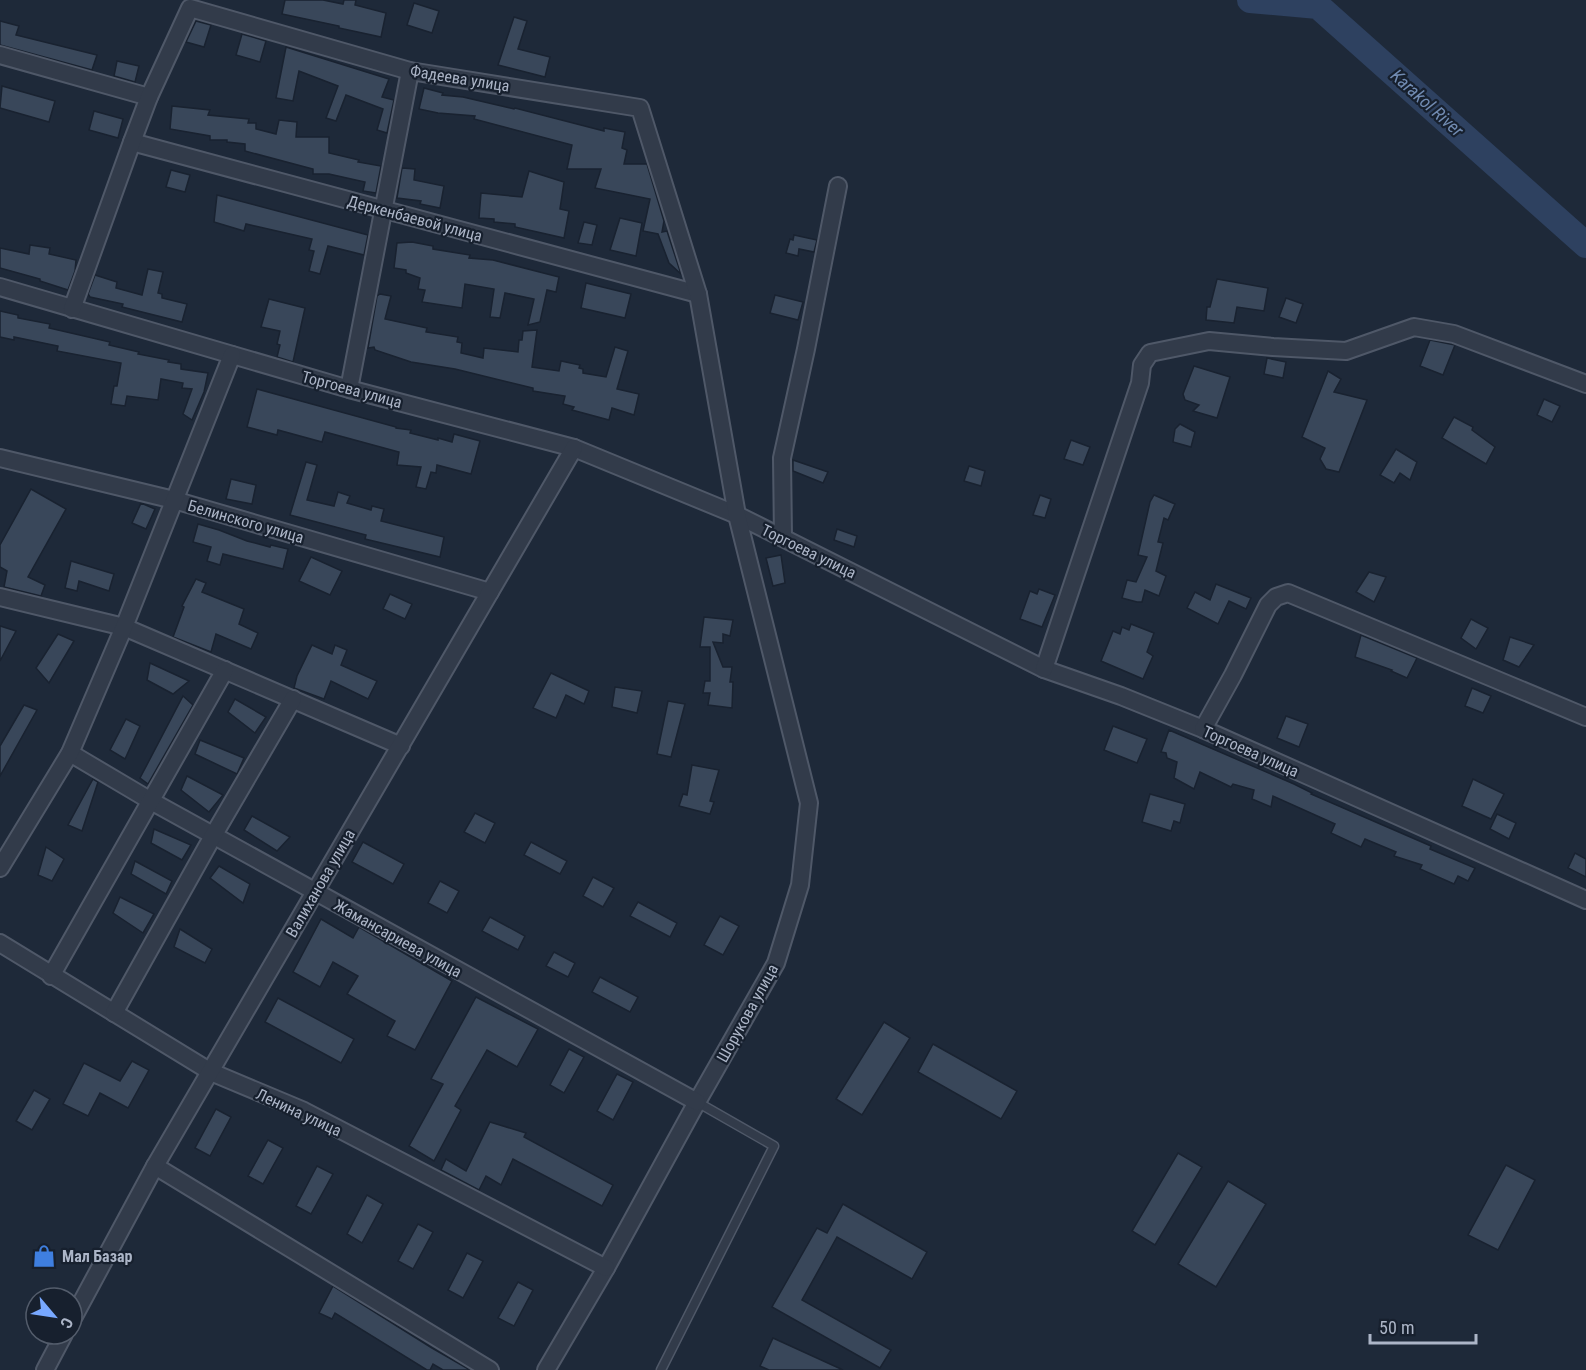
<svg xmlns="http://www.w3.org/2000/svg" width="1586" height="1370" font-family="'Roboto Condensed',sans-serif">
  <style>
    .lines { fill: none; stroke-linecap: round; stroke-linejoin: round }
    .river { stroke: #2e4160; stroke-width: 26 }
    .building { fill: #39475a; stroke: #192230; stroke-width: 1.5 }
    .lane-casing { stroke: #4f5868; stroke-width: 11 }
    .street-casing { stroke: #4f5868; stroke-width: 20 }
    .lane { stroke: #323b4a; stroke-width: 8 }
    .street { stroke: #323b4a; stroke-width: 16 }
    .labels { text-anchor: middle; stroke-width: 4.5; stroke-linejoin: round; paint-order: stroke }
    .street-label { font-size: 16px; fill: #acb5c7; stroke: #17202e }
    .poi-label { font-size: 16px; font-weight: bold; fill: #acb5c7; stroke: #17202e; text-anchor: start }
    .water-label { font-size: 18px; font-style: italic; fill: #718bb2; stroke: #17202e }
  </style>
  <rect width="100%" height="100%" fill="#1e2939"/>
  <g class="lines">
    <path class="river" d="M1250,0L1318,6L1586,245"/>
  </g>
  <g class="building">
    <path d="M285,0H323L343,4L344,0H356L355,5L386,13L381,37L339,28V26L282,14Z"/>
    <path d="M414,3L439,11L432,33L407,25Z"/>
    <path d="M514,17L527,21L518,49L550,57L545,77L498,65Z"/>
    <path d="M0,21L19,26L16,35L97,55L92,70L0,45Z"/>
    <path d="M196,21L211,25L204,47L186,42Z"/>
    <path d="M242,34L266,41L260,62L236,55Z"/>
    <path d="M286,47L389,79L382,97L394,100L387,133L377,130L383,109L346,95L336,121L326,118L338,86L299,71L293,101L276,98Z"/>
    <path d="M117,61L139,66L135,82L114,76Z"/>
    <path d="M2,86L55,101L49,122L0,108Z"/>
    <path d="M424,88L443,93L442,95L463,97L514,109L515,108L604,131V128L625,132L622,148L627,150L624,164H647L664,221L662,232L667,231L681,274L669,263L658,234L643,231L650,199L595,188L601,169H567L572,145L474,119L475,116L438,113L419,109Z"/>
    <path d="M172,106L210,110L208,115L249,119L248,123H256V129L276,134L279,120L297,122L296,137H329V153L359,160L358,162L381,166L376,193L363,191L365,182L329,174H313V169L245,151V144L227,142V140H210V136L170,129Z"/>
    <path d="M94,111L123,119L118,138L89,130Z"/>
    <path d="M402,168L415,169L414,180L444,186L440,208L420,204L421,201L397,198Z"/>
    <path d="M171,170L190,175L185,192L166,187Z"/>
    <path d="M529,171L564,182L560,209L569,211L564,238L515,227V224L494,222V219L479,218L481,193L522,197Z"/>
    <path d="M217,195L368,235L364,255L328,246L320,274L309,271L314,251L309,250L312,239L246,224L244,231L214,222Z"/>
    <path d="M620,218L642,223L636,256L610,250Z"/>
    <path d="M584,222L597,225L592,245L578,243Z"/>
    <path d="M794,235L817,240L814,252L799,249L798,256L786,253L790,239L793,240Z"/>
    <path d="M412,242L433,246V249L470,255L469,258L493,260L559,277L556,292L547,290L540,322L528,325L534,299L505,293L500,318L490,317L494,289L465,284L462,308L422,302L425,290L418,289L420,278L406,273V270L394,268L397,243Z"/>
    <path d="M30,245L50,248L49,254L76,260L75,271L68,290L40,281V279L0,268V248L29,254Z"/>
    <path d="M148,269L163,272L158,293L162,294V298L187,304L182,322L122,307L123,304L90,297L88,294L95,275L117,282L116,288L142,295Z"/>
    <path d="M1217,279L1268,288L1264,311L1237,307L1234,323L1206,320L1207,307H1210Z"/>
    <path d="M586,283L631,294L625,318L581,308Z"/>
    <path d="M380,294L391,296L385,319L427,328L426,332L458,337L457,342L462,343L461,353L483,358L484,348L518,352L519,340H522L523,331L537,330L532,367L559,371L561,361L580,365L579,368L583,369V373L606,377L615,347L628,351L617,389L639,394L634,415L612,408L609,420L572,410L574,407L563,404L565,396L533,391V388L455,369L411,362L375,350L374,347L368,348L377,296Z"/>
    <path d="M775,295L803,302L798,320L770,313Z"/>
    <path d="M1286,298L1303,304L1296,323L1279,317Z"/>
    <path d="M269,299L305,308L293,362L277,357L280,345L277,344L280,331L261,327Z"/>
    <path d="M0,311L18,315V318L50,324L49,328L110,342L109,345L139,352L138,354L169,360L168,362L181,364V369L208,373L204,392L192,420L183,414L192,389L182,388L183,383L161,379L158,400L127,396L125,406L111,404L114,386H117L121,363L57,351L58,346L14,337V340L0,337Z"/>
    <path d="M1430,340L1455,345L1443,375L1420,366Z"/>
    <path d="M1267,358L1286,362L1283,378L1264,374Z"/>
    <path d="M1194,366L1230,377L1217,418L1193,411L1199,405L1185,400L1183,394Z"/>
    <path d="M1328,371L1341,379L1334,392L1367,400L1339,472L1326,469L1320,459L1325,448L1302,437Z"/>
    <path d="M257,389L396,427V428L411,430L410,433L438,440V438L452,442L454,434L480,441L471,474L437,465L436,473L431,472L426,489L416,487L421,467L397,465L399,452L325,432L322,442L278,430L277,435L247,427Z"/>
    <path d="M1544,399L1560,406L1552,422L1537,415Z"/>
    <path d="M1454,417L1473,427L1472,430L1495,447L1486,464L1442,438Z"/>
    <path d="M1180,424L1195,432L1191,447L1173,442L1175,429Z"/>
    <path d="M1071,440L1090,447L1083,465L1064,459Z"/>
    <path d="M1396,449L1417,462L1410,480L1400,473L1394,483L1380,475Z"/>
    <path d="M793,460L828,472L823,483L793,471Z"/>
    <path d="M306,462L317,465L307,500L334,506L338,492L350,496L347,503L371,510L372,506L384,509L381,521L444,537L440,557L365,539L366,535L290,515Z"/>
    <path d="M969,466L985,471L981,486L964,481Z"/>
    <path d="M231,479L256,485L252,504L226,499Z"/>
    <path d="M31,489L66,509L28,577L45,585L41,596L4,587L7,571L0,567V545Z"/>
    <path d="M1040,495L1051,499L1045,518L1033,515Z"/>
    <path d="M1154,495L1175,504L1168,520L1164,518L1158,542L1163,543L1156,571L1166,576L1159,596L1145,590L1142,602H1137L1122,598L1127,580L1136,582L1147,557L1138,555L1150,502Z"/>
    <path d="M141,503L155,509L146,529L132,523Z"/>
    <path d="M198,524L219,530L247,541L270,547L271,545L288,549L283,569L223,554L220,565L207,561L211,547L193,542Z"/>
    <path d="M837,529L857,536L854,547L834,540Z"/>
    <path d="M781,555L785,583L773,586L766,558Z"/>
    <path d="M311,557L342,571L330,595L299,581Z"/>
    <path d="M71,561L114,574L109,591L79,581L77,591L65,588Z"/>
    <path d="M1369,572L1386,577L1374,602L1356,592Z"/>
    <path d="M196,579L206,583L202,592L244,609L239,624L258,633L251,649L216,634L211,652L173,637L184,607L182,606Z"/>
    <path d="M1216,584L1251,598L1246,609L1229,601L1218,624L1187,608L1195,592L1210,600Z"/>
    <path d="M1039,589L1055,595L1042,627L1020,619L1030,591L1037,594Z"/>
    <path d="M390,594L412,604L405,619L383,609Z"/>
    <path d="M704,617L733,620L730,636L723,634V643L713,642L723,667H732L730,682H733L732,708L708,705L710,693H703L705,681H710V647H700Z"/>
    <path d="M1471,619L1488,628L1476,649L1461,638Z"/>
    <path d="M1131,624L1154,633L1147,652L1153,656L1143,679L1101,661L1113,631L1120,634L1122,627L1129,630Z"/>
    <path d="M0,626L16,631L0,661Z"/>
    <path d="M58,634L74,641L49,683L36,668Z"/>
    <path d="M1361,635L1417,658L1407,678L1391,671L1392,670L1355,657Z"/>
    <path d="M1510,637L1534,645L1519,667L1503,660Z"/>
    <path d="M312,645L332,654L335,645L347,650L341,665L377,681L368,699L331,681L324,699L294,688L297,676Z"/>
    <path d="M150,663L189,681L173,694L147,680Z"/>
    <path d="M551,673L589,691L584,704L566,695L556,718L533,708Z"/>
    <path d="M615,687L642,691L637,713L612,707Z"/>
    <path d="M1472,688L1491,696L1483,713L1465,706Z"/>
    <path d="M183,696L193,705L148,784L140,778Z"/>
    <path d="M235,699L266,717L255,733L228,712Z"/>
    <path d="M668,701L685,704L671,757L657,754Z"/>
    <path d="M24,705L37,710L0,776V746Z"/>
    <path d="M1286,716L1308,724L1299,747L1277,738Z"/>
    <path d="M126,719L140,726L125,759L110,750Z"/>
    <path d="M1113,726L1147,739L1137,763L1104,750Z"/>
    <path d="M1169,730L1294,784L1312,793L1311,794L1431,846L1430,849L1475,868L1468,881L1458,876L1454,884L1420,869L1422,865L1394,856L1396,852L1365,839L1361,847L1331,833L1335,824L1273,796L1271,807L1252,799L1254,790L1233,784L1231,787L1200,772L1194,789L1174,778L1177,762L1167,758L1166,753L1161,752Z"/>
    <path d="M200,740L244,758L237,774L195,754Z"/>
    <path d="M692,765L719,770L710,801L714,802L710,814L679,806L683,794L687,795Z"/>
    <path d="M187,776L223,795L209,812L181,790Z"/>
    <path d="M93,779L98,782L82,831L68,825Z"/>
    <path d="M1473,779L1504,794L1491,819L1462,806Z"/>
    <path d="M1150,794L1185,804L1180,823L1174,821L1171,831L1142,822Z"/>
    <path d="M475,813L495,823L485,843L464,832Z"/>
    <path d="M1497,814L1516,823L1509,839L1490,829Z"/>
    <path d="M252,816L290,837L277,851L244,830Z"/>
    <path d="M154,829L191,845L182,860L151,843Z"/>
    <path d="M363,842L404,864L393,884L352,862Z"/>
    <path d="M531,842L567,861L560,874L524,855Z"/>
    <path d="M46,847L64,859L52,881L38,875Z"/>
    <path d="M1575,853L1586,859V877L1568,868Z"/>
    <path d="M135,861L172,881L166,894L131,874Z"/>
    <path d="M219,866L250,884L243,903L210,878Z"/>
    <path d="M593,877L614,888L603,907L583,896Z"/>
    <path d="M440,881L459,891L447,913L428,903Z"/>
    <path d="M120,897L154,914L143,933L113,913Z"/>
    <path d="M638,902L677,923L670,937L630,916Z"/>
    <path d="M720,916L739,926L723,955L704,945Z"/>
    <path d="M490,917L525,936L518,950L482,931Z"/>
    <path d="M321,919L353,938L359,927L452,981L415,1050L387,1036L395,1021L347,994L358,976L333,962L320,987L293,972Z"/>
    <path d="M180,929L212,949L205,963L174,947Z"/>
    <path d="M554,952L575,963L568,977L546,966Z"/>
    <path d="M600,977L638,997L630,1012L592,992Z"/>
    <path d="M476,997L538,1029L517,1067L487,1050L455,1106L461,1110L434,1161L409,1146L443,1084L431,1079Z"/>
    <path d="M278,998L354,1039L341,1063L265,1022Z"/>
    <path d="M884,1022L910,1038L862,1115L836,1099Z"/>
    <path d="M933,1044L1017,1091L1001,1119L918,1072Z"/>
    <path d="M569,1049L584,1057L564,1093L550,1085Z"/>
    <path d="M132,1061L149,1070L128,1108L100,1093L88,1116L63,1104L84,1063L120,1081Z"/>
    <path d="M617,1074L633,1082L613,1120L597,1111Z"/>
    <path d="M34,1090L50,1099L32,1130L16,1121Z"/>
    <path d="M216,1109L231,1117L210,1156L195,1148Z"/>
    <path d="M490,1122L526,1133L524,1137L613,1185L602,1206L513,1159L501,1185L486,1176L479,1190L441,1170L446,1159L466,1171Z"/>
    <path d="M268,1140L283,1148L263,1184L248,1176Z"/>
    <path d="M1178,1153L1202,1167L1155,1245L1132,1231Z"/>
    <path d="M1506,1165L1535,1180L1498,1250L1468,1235Z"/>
    <path d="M317,1166L333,1174L311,1214L296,1206Z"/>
    <path d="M1228,1181L1266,1204L1216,1287L1178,1264Z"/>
    <path d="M367,1195L383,1204L362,1243L347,1234Z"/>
    <path d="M843,1204L927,1252L912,1279L837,1237L802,1300L891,1350L880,1368L772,1307L817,1228L827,1233Z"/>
    <path d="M418,1224L433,1232L413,1269L398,1261Z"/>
    <path d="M467,1253L483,1261L463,1298L448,1290Z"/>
    <path d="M518,1282L533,1290L514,1326L498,1318Z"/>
    <path d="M333,1286L432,1348L470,1370H443L433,1364L430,1370H427L335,1313L332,1319L319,1313Z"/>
    <path d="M773,1338L843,1370H769L760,1366Z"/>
  </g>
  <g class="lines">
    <g class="lane-casing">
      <path id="lane" d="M661,1370L774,1146L697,1102"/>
    </g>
    <g class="street-casing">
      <g id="street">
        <path d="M0,55L149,97"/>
        <path d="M132,142L698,294"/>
        <path d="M0,287L349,389L574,448L737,515L1044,669L1121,696L1203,729L1586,900"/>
        <path d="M72,309L132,142L149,97L190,8L410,71L640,108L698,294L737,515L809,803L800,885L776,963L697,1102L606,1268L546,1370"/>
        <path d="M349,389L410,71"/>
        <path d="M0,458L174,500L490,592"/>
        <path d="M783,537L782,458L806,349L838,186"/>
        <path d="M0,597L124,627L401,746"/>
        <path d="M1044,669L1140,383L1142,365L1150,353L1209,341L1273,347L1346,351L1414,327L1454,334L1586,384"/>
        <path d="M1203,729L1233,675L1268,605L1276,597L1288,593L1586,717"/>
        <path d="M70,753L151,801L697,1102"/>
        <path d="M0,868L70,753L124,627L232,355"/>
        <path d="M0,943L211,1072L304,1111L606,1268"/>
        <path d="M51,976L225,670"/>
        <path d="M114,1013L213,836L293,699"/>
        <path d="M155,1166L490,1370"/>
        <path d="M72,1320L155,1166L574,448"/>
        <path d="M45,1370L64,1334"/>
      </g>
    </g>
    <use href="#lane" class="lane"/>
    <use href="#street" class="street"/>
  </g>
  <defs>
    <g id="shop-bare" transform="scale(1.8)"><path d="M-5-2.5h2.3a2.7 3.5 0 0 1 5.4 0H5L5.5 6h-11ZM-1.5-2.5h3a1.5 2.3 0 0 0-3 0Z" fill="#3f7fe0" stroke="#17202e" stroke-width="2.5" paint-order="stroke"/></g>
  </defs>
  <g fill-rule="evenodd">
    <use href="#shop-bare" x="44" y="1256"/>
  </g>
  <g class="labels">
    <g class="street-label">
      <text transform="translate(460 78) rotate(9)" y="6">Фадеева улица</text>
      <text transform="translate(415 218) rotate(15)" y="6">Деркенбаевой улица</text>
      <text transform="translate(352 389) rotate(15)" y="6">Торгоева улица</text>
      <text transform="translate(246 521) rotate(16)" y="6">Белинского улица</text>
      <text transform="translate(809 551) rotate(26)" y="6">Торгоева улица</text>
      <text transform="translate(1251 751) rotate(24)" y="6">Торгоева улица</text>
      <text transform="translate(320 883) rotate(-60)" y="6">Валиханова улица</text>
      <text transform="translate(398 938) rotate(29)" y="6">Жамансариева улица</text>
      <text transform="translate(747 1013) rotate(-61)" y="6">Шорукова улица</text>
      <text transform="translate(299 1112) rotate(25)" y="6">Ленина улица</text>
    </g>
    <g class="poi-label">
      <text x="62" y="1262">Мал Базар</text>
    </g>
    <g class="water-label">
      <text transform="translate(1427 103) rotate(42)" y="6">Karakol River</text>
    </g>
  </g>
  <g transform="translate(54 1316) rotate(119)"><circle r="28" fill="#17202e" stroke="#535c6b" stroke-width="1.5"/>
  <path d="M0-4.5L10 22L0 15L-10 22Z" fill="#78a8ff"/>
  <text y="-9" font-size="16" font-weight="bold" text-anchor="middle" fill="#acb5c7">С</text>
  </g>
  <path d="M1370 1334v9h106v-9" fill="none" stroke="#acb5c7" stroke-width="3"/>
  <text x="1379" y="1334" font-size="18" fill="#acb5c7" stroke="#17202e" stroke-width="4.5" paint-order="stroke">50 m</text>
</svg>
